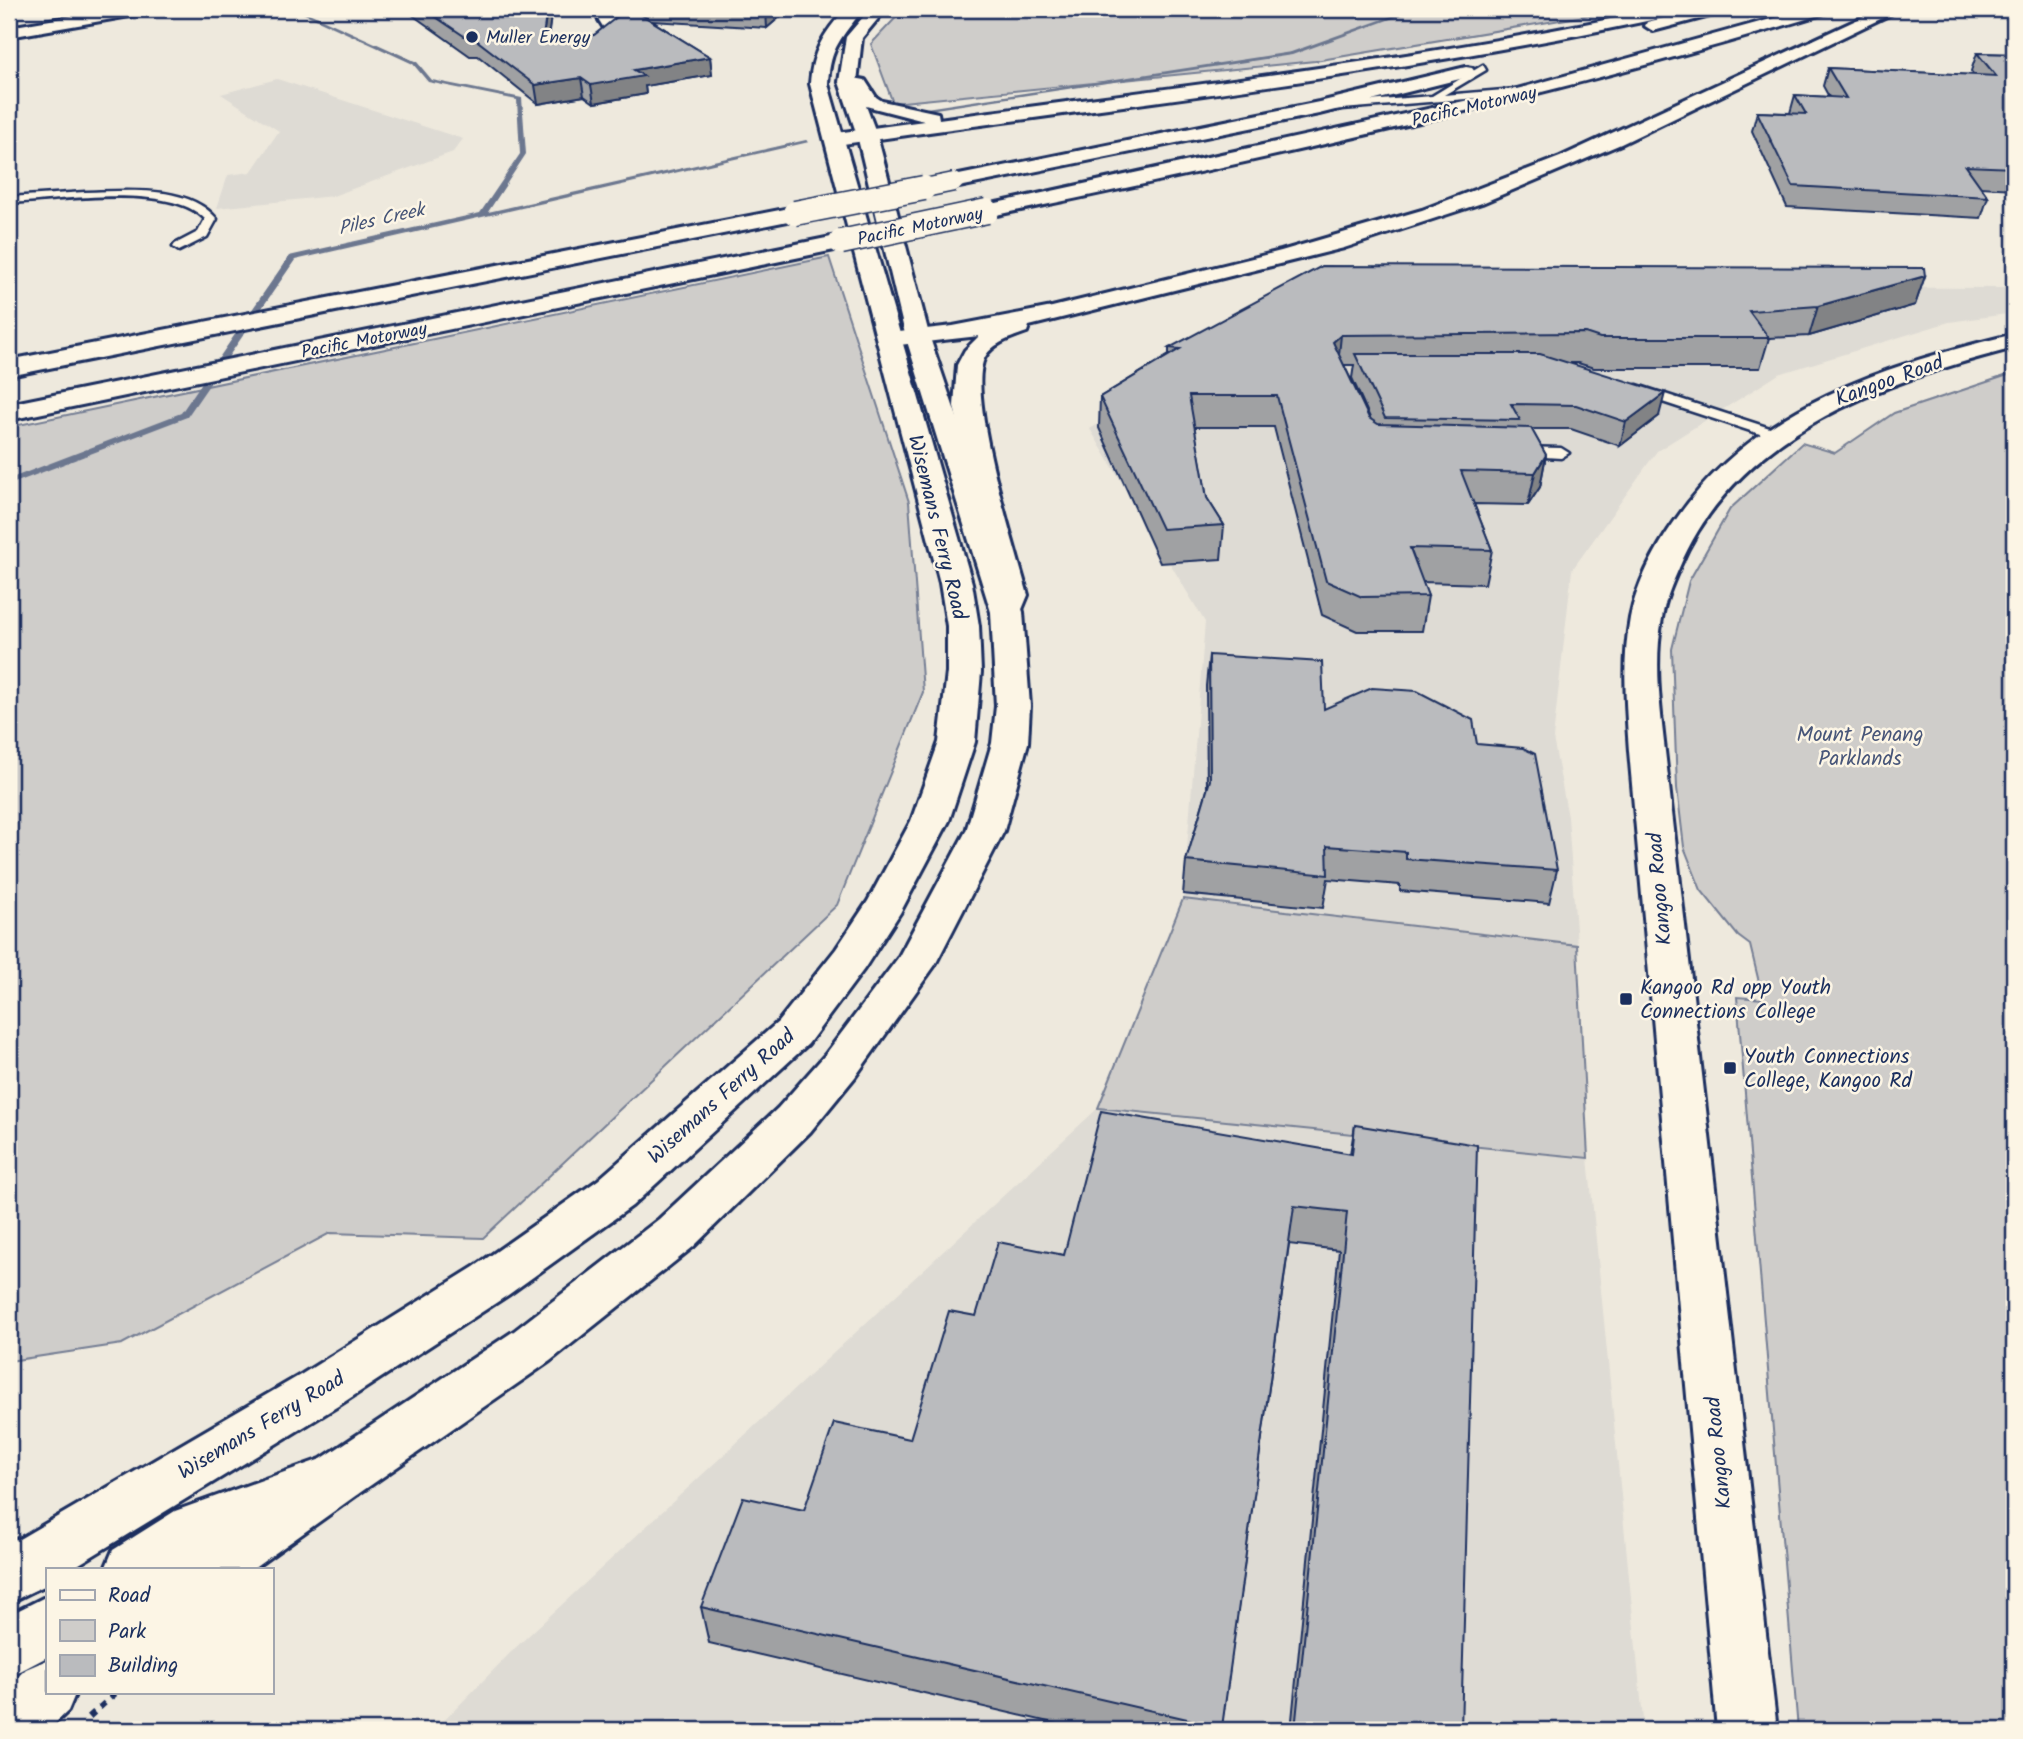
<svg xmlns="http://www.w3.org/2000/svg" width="2023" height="1739" font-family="Kalam,sans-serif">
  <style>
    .built { fill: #dedbd4 }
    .green { fill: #cfcdca; stroke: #757e94; stroke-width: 2 }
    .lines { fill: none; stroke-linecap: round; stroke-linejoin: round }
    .stream { fill: #6c778f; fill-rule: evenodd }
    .lane-casing { stroke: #1b2f5e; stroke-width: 5 }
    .street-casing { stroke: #1b2f5e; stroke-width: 6 }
    .primary-casing { stroke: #1b2f5e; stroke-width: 6 }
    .highway-casing { stroke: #1b2f5e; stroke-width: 6 }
    .path { stroke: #1b2f5e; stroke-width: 6; stroke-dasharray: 7 7; stroke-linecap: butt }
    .lane { fill: #fcf5e5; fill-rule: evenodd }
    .street { fill: #fcf5e5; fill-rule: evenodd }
    .primary { fill: #fcf5e5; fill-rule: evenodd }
    .highway { fill: #fcf5e5; fill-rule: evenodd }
    .highway-bridge-far1-casing { stroke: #1b2f5e; stroke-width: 21; stroke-linecap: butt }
    .highway-bridge-casing { stroke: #1b2f5e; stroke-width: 27; stroke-linecap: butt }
    .highway-bridge-far1 { stroke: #fcf5e5; stroke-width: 18 }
    .highway-bridge { stroke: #fcf5e5; stroke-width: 24 }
    .wall { fill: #a0a1a3; stroke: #1b2f5e; stroke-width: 2; fill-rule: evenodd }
    .shaded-wall { fill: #828385; stroke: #1b2f5e; stroke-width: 2 }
    .building { fill: #babbbe; stroke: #1b2f5e; stroke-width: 2 }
    .poi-dot { fill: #1b2f5e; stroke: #fcf5e5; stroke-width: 2.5 }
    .labels { text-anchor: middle; stroke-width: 5; stroke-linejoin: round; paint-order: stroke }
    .far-poi-label { font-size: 18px; fill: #1b2f5e; stroke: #fcf5e5; text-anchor: start }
    .far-street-label { font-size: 18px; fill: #1b2f5e; stroke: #fcf5e5 }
    .far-water-label { font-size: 19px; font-style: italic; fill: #445376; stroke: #fcf5e5 }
    .street-label { font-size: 21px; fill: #1b2f5e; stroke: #fcf5e5 }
    .park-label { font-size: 21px; fill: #485679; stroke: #fcf5e5 }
    .poi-label { font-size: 21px; fill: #1b2f5e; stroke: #fcf5e5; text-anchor: start }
  </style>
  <rect width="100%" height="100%" fill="#eee9dd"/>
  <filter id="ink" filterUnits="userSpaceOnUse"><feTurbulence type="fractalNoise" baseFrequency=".0143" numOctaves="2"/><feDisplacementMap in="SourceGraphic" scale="14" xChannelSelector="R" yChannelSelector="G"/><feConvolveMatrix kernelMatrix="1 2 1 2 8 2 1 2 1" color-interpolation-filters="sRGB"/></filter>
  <g filter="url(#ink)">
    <g class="built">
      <path d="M277,79L463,139L453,152L333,196L217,208L228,175L251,172L279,131L221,94Z"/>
      <path d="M1324,286L2014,288V313L1949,322L1779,374L1657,451L1572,570L1553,738L1568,817L1577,945L1183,899L1205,622L1090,429Z"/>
      <path d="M1098,1108L1588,1158L1644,1730H435L513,1650Z"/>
    </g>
    <g class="green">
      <path d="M904,9H1626L1315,61L893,103L871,44Z"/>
      <path d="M829,257L909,502L923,692L837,905L483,1238L330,1233L122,1344L9,1361V427Z"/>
      <path d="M2014,373V1730H1798L1737,997L1763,999L1750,945L1738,936L1701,890L1684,847L1677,788L1672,649L1689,581L1730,509L1802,443L1835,453L1894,413Z"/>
      <path d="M1183,899L1577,945L1588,1158L1098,1108Z"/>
    </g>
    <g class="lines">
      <g class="stream">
        <path d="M294,9H300L417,62L432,80L522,98L526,154L488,212L806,140L809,142L295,260L187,417L9,485V479L181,413L289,256L480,213L520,154L517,100L428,82L413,64Z"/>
        <path d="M1411,9H1418L1292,55L929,110L926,108L1291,52Z"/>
      </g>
      <g class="lane-casing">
        <g id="lane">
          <path d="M1483,65L1486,70L1444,95L1528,88L1533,91L1528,94L1330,110L1325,107L1330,104L1432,96Z"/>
          <path d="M85,192C126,191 188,184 217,219L207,237L179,251L173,247L175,244L198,232L205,219C169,182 58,201 9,203V197Z"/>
          <path d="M1637,385L1779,431L1781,434L1779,437H1769L1632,392V386Z"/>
          <path d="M1518,447L1561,448L1569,453L1561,458L1513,455V449Z"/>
        </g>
      </g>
      <g class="street-casing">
        <g id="street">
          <path d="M597,9H613V17L621,29L619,33H607L597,17Z"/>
          <path d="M2014,334V348C1883,382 1736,432 1679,568C1672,584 1665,600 1662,618C1654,662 1660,707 1665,751L1777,1730H1717L1629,751C1626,707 1622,662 1630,618C1637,583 1656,547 1677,518C1756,405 1886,365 2014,334Z"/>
        </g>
      </g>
      <g class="primary-casing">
        <g id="primary">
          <path d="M115,9H149L141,14L9,37V27Z"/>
          <path d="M846,9H863C842,38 830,46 828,84L972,583L979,626L981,672L975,742L949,821L900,913L864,969L808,1044L632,1206L508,1295L338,1406L71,1569H47V1584L9,1603V1545L302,1374L474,1267L598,1180L778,1022L836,949L868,901L911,821L939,742L947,672V626L940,583L810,84C812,52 824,32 846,9Z"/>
          <path d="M870,9H886L862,38L857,82L877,135L930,338L1023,612L1030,706L1028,743L1004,831L935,965L855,1077L810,1132L693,1247L550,1361L358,1494L214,1548L181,1569H105L113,1550L175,1511L321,1459L514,1331L659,1219L778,1108L825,1055L898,958L966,831L992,743L996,706L991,612L906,338L857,135L839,82L846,37Z"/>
          <path d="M47,1596V1657L9,1677V1615Z"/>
        </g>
      </g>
      <g class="highway-casing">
        <g id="highway">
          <path d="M1658,9H1687L1679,14C1402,75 1117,105 836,145L826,139L836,133L924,121L862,105L852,88L839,82L848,77L865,80L876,97L882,101L938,113L939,119C1179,86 1422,60 1658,9Z"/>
          <path d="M1701,9H1727L1725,12L1653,31L1645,26L1647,22Z"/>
          <path d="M1807,9H1831L1829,12C1552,97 1270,158 987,217L976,211L987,205L1510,91Z"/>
          <path d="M1880,9H1901L1621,144L1482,203L1344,248L1029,326L1027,332C1013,337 993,343 985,357C965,392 1016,550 1028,595L1018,619L1007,622L996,619L991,612L996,595L954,406L957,365L965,350L979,336L890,346L881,344L878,339L881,334L953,326L1052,307L1281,251L1422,210L1560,157Z"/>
          <path d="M1466,67L1472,68L1475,72L1472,76L1319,114L954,188L944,182L954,176L1319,102Z"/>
          <path d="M795,207L806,213L803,218L9,376V360Z"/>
          <path d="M841,235L849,237L852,242L849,247L9,420V404Z"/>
          <path d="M339,1452L358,1460L366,1477L358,1494L253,1569H179L187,1550L320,1460Z"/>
          <path d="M30,1538L50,1546L58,1565L56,1569H47V1585L30,1592L9,1594V1540Z"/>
          <path d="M47,1660V1692H76L68,1711L48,1730H9V1685L26,1669Z"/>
        </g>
      </g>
      <path class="path" d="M89,1717L117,1692"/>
      <use href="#lane" class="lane"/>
      <use href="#street" class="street"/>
      <use href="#primary" class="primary"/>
      <use href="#highway" class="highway"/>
      <g class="highway-bridge-far1-casing">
        <path id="highway-bridge-far1" d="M915,190L954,182"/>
      </g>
      <g class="highway-bridge-casing">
        <g id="highway-bridge">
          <path d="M795,213L924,188"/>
          <path d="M841,242L987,211"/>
        </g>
      </g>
      <use href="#highway-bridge-far1" class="highway-bridge-far1"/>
      <use href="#highway-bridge" class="highway-bridge"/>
    </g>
    <g class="wall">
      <path d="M404,9H552L547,42L594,35L635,11V9H789L767,28L652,21L710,57L712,75L645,86L646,94L594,103L584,96L538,104L478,56H470Z"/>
      <path d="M1977,53L2014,54V189L1981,187L1988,197L1981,218L1787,207L1752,131L1757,112L1790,113L1795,95L1829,97L1823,86L1828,68L1974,75L1971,71Z"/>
      <path d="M1925,276L1915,305L1809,336L1769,338L1760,368H1594L1578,363H1571L1659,416L1620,446L1571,429H1531L1546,455L1540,487L1528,505L1474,504L1492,550L1485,584L1422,582L1428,596L1422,631H1357L1322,615L1274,427H1194L1207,498L1224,525L1221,559L1160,563L1099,428L1100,397L1169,355V348ZM1344,365H1354L1352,378L1371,420L1369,418Z"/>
      <path d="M1209,655L1324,709L1477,744L1557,870L1549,903L1400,891V885L1328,879L1323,908L1183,894L1186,861L1207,790L1206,686Z"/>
      <path d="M1355,1125L1461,1730H1291L1339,1250L1289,1244L1221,1730H1083L709,1643L701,1607L804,1510L910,1439L976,1316L1064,1255L1350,1154Z"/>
    </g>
    <g class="shaded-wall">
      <path d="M547,9H552L545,60L542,43Z"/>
      <path d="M768,9H789L767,28L766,11Z"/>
      <path d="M710,57L712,75L645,86L646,94L594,103L591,85L634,70Z"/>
      <path d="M581,78L584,96L538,104L535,85Z"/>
      <path d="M1925,276L1915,305L1809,336L1818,306Z"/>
      <path d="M1341,335L1338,365L1333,342Z"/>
      <path d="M1665,393L1659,416L1620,446L1626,422Z"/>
      <path d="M1546,455L1540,487L1528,505L1535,473Z"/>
    </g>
    <g class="building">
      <path d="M424,9H547L542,43L594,35L627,9H632L710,57L634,70L644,76L591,85L581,78L535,85L475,39L467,38Z"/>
      <path d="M731,9H768L766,11Z"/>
      <path d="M1977,53L2014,54V168L1966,166L1988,197L1793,186L1757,112L1806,114L1795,95L1846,98L1828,68L1996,76Z"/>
      <path d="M1322,266L1924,268L1925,276L1818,306L1749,311L1769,338H1600L1585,333L1341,335L1333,342L1369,418L1378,424L1531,428L1546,455L1535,473L1461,471L1492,550L1410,548L1428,596L1362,597L1326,581L1277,396H1189L1207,498L1224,525L1162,529L1100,397L1180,349L1169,348Z"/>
      <path d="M1355,354H1540L1665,393L1626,422L1576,405L1511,404L1520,420L1385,418Z"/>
      <path d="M1209,655L1322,662L1324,709L1372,688L1417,691L1473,720L1477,744L1523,748L1535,754L1557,870L1406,859V852L1327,846L1328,875L1186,861L1210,780Z"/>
      <path d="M1101,1111L1352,1154L1355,1125L1477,1145L1461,1730H1295L1347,1212L1294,1206L1222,1727L701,1607L743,1497L804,1510L834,1423L910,1439L949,1311L976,1316L998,1242L1064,1255Z"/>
    </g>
  </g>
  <g class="poi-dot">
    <circle cx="472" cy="37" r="7"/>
    <rect x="1619" y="992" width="14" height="14" rx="3.5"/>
    <rect x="1723" y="1061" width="14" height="14" rx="3.5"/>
  </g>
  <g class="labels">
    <g class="far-poi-label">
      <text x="486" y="43">Muller Energy</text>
    </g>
    <g class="far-street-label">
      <text transform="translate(1474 106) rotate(-13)" y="6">Pacific Motorway</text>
      <text transform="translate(920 226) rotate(-12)" y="6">Pacific Motorway</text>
      <text transform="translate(364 340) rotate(-11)" y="6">Pacific Motorway</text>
    </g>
    <g class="far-water-label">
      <text transform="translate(381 218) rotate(-13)" y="7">Piles Creek</text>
    </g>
    <g class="street-label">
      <text transform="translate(1889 380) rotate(-20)" y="7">Kangoo Road</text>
      <text transform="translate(938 527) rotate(76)" y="7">Wisemans Ferry Road</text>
      <text transform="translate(1659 889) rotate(-95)" y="7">Kangoo Road</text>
      <text transform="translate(721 1096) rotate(-42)" y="7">Wisemans Ferry Road</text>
      <text transform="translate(261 1425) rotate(-31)" y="7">Wisemans Ferry Road</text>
      <text transform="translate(1718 1453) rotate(-96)" y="7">Kangoo Road</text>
    </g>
    <g class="park-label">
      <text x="1860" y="741">Mount Penang<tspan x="1860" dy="24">Parklands</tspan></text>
    </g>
    <g class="poi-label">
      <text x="1640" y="994">Kangoo Rd opp Youth<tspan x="1640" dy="24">Connections College</tspan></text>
      <text x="1744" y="1063">Youth Connections<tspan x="1744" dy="24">College, Kangoo Rd</tspan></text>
    </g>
  </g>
  <rect width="2023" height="1739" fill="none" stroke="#fcf5e5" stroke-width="35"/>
  <rect x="18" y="18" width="1988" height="1704" fill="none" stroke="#1b2f5e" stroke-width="2.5" filter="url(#ink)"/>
  <rect x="46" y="1568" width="228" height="126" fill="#fcf5e5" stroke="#a2a6af" stroke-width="2"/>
  <rect x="60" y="1590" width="35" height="10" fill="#fcf5e5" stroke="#a2a6af" stroke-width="2"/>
  <text x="108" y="1602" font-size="21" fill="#1b2f5e">Road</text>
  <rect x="60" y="1620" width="35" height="21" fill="#cfcdca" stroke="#a2a6af" stroke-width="2"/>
  <text x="108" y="1638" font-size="21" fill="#1b2f5e">Park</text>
  <rect x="60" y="1655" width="35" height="21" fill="#babbbe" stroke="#a2a6af" stroke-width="2"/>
  <text x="108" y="1672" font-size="21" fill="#1b2f5e">Building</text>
</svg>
